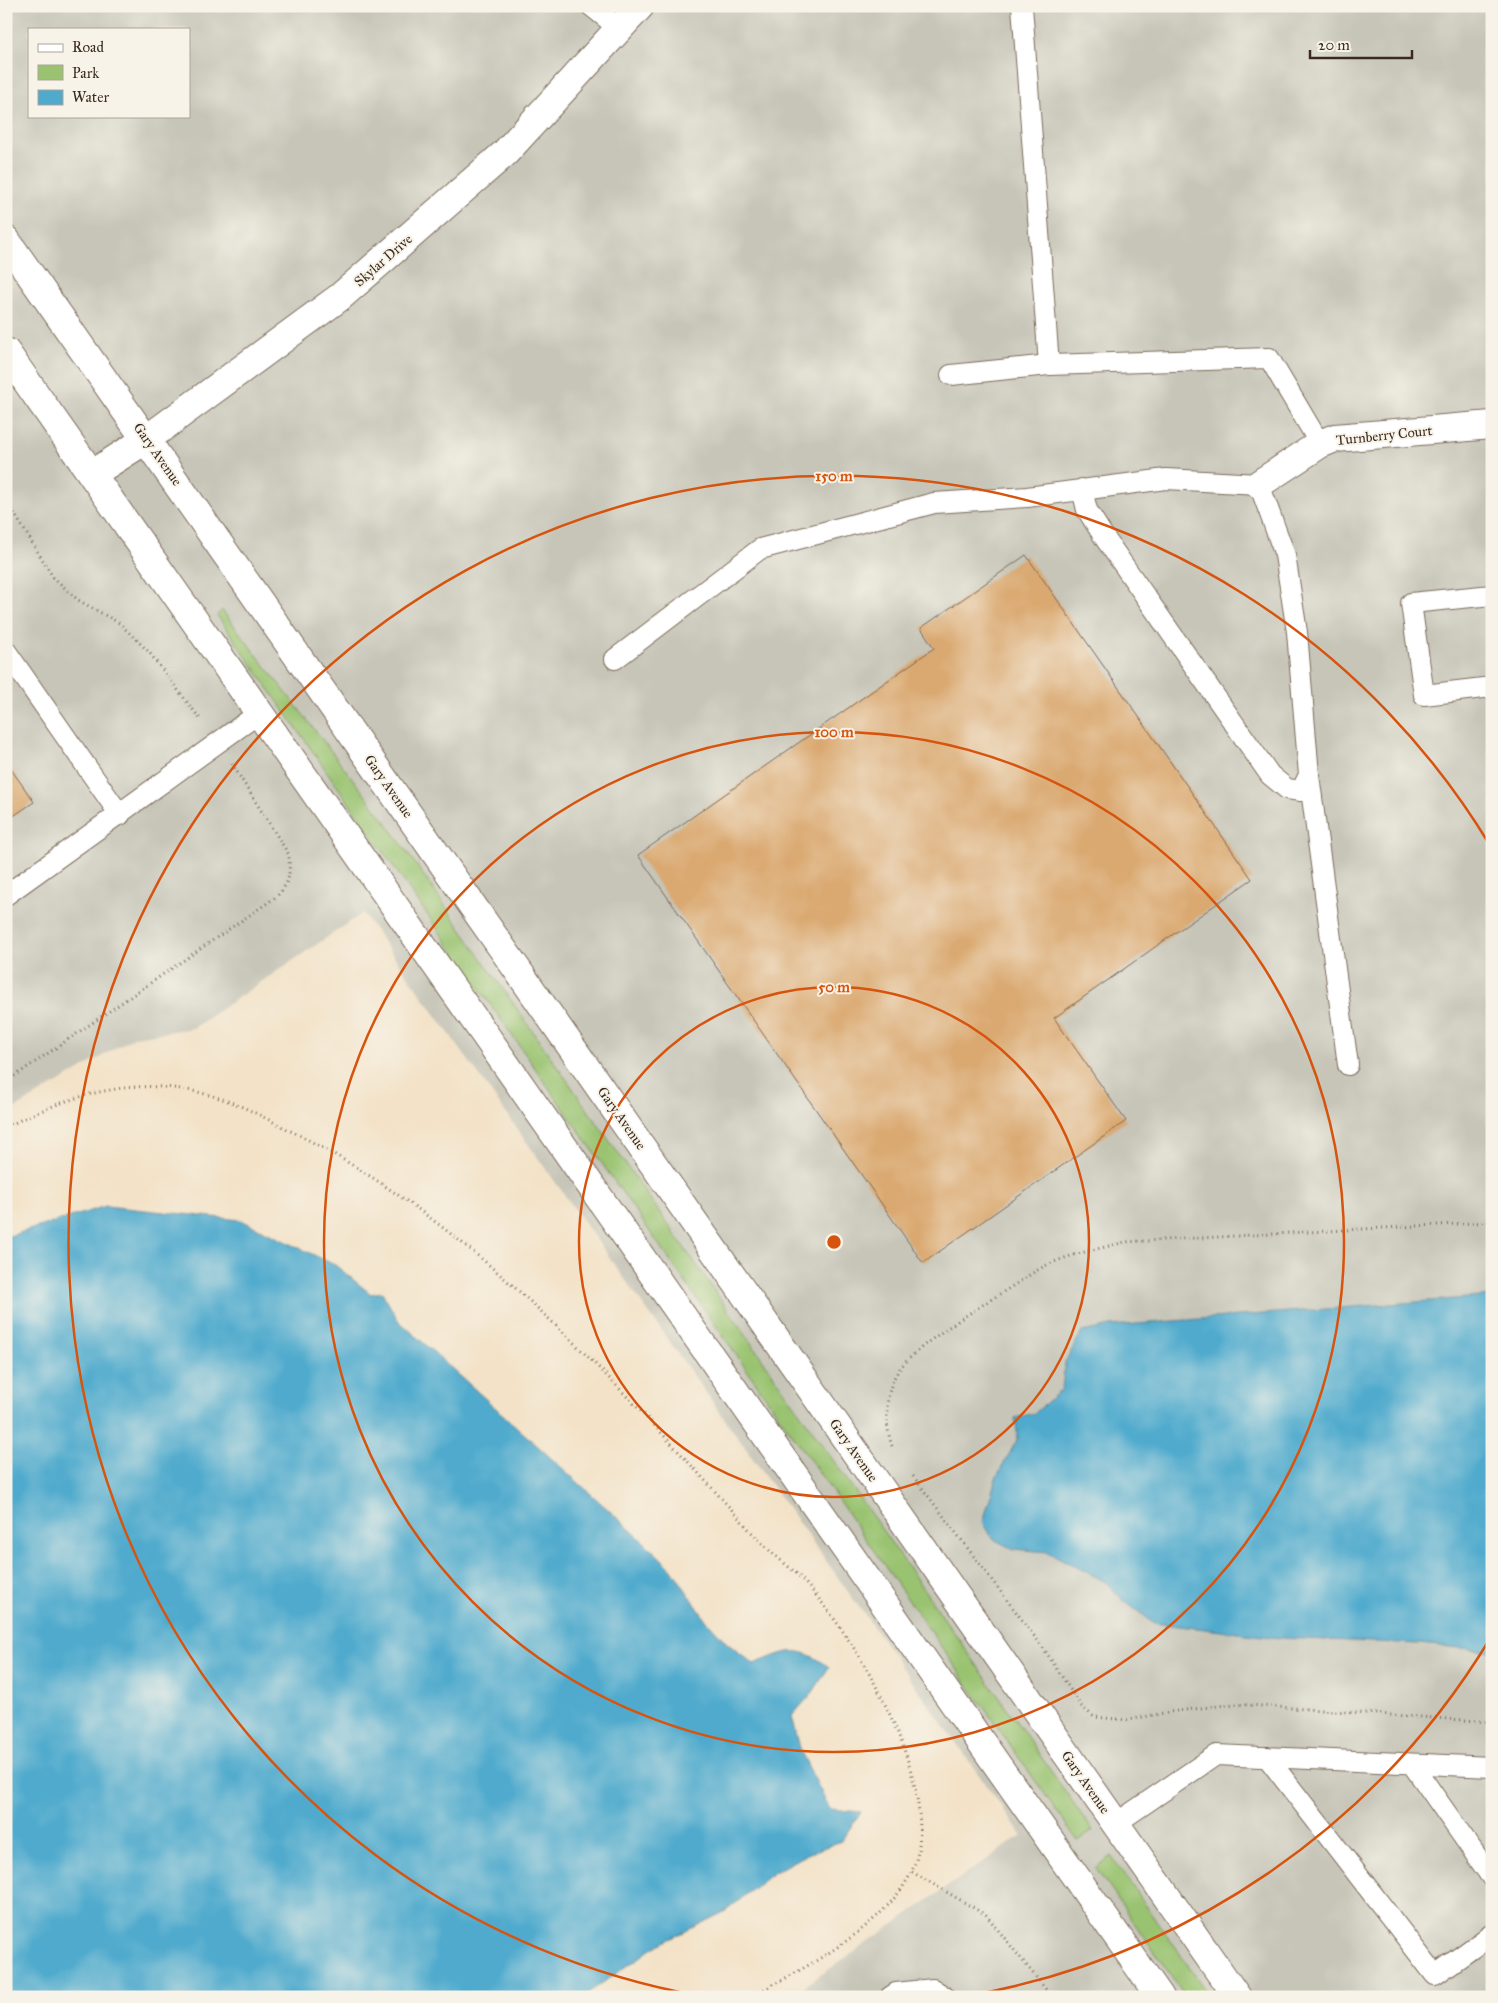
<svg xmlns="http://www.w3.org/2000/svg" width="1498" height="2003" font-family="'IM FELL Great Primer',serif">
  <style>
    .industrial { fill: #c6c5b8; fill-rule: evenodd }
    .green { fill: #99c370; stroke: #6a7647 }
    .water { fill: #4faacd; stroke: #456a76 }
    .building { fill: #daa971 }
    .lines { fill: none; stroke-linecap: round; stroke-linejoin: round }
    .lane-casing { stroke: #7b6a59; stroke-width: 22 }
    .street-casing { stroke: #7b6a59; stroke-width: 30 }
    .secondary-casing { stroke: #7b6a59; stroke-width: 30 }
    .path { stroke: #7b6a59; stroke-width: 3; stroke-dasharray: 1 4; stroke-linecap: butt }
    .lane { stroke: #fff; stroke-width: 20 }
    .street { stroke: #fff; stroke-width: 28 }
    .secondary { stroke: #fff; stroke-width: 28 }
    .ring { fill: none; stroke: #d7540e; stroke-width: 2.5 }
    .labels { text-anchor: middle; stroke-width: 4; stroke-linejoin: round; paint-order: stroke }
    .street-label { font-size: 14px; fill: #3b2a1e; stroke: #f7f3e8 }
    .centre { fill: #d7540e; stroke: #f7f3e8; stroke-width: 2.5 }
    .ring-label { font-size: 15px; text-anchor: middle; font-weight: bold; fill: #d7540e; stroke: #f7f3e8; stroke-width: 4; stroke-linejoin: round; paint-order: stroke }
  </style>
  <rect width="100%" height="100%" fill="#f7f3e8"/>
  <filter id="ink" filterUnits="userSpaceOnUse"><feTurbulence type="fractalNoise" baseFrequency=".02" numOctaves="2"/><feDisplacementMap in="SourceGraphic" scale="10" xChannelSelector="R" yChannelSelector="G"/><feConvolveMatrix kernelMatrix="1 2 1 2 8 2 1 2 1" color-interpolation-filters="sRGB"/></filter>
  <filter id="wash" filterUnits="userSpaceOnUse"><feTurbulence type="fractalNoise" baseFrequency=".0096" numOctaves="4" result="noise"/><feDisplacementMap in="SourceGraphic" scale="20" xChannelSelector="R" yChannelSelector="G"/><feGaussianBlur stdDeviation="1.12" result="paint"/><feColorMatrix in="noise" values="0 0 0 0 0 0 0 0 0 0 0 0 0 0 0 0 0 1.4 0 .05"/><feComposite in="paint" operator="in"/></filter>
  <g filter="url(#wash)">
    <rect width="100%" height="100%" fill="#f3e2c7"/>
    <path class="industrial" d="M6,6H1492V1997H789L1022,1835L363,913L193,1028L134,1037L6,1114ZM29,29H189V116H29Z"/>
    <g class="green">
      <path d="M222,610L386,822L1093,1831L1078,1841L1065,1823L217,615Z"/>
      <path d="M1111,1856L1210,1997H1186L1096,1868Z"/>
    </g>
    <g class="water">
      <path d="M106,1206L241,1220L335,1265L371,1294L382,1292L398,1320L643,1541L671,1568L706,1620L727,1643L754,1664C787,1651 797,1643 829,1667L813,1692L792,1716L801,1752L830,1809L861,1812L841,1841L807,1854L774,1872L726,1911L658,1945L582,1997H6V1237Z"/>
      <path d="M1492,1296V1651L1419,1644L1280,1638L1154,1623L1124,1601L1106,1582L1048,1552L1013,1549L993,1539L983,1522L996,1478L1018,1438L1015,1418L1035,1413L1062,1389L1065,1362L1082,1332L1111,1326Z"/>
    </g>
    <g id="blocks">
      <g class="building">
        <path d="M1026,555L1252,879L1054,1018L1126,1121L923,1263L638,855L934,648L921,628Z"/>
        <path d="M6,762L34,802L6,821Z"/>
      </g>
    </g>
  </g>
  <g filter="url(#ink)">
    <use href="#blocks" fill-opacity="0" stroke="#7b6a59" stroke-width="1"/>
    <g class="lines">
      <g class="lane-casing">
        <g id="lane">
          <path d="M591,6L621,30"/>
          <path d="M1022,6L1049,365L1269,358L1320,444"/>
          <path d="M951,375L1049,365"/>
          <path d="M1492,595L1411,603L1424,695L1492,687"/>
          <path d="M6,651L120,815"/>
          <path d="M615,659L760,549L934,503L1027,497L1166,479L1259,484L1285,555L1297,632L1309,775L1301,791L1287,789L1270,775L1104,537L1087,510L1082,489"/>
          <path d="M1309,775L1348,1065"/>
          <path d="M6,895L259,713"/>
          <path d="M1267,1757L1435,1975L1492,1934"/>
          <path d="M1412,1764L1492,1878"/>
          <path d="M1115,1824L1216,1755L1492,1767"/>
          <path d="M890,1997L896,1993L933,1989L945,1997"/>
        </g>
      </g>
      <g class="street-casing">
        <g id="street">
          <path d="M92,474L147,439L340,297L505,153L640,6"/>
          <path d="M1259,484L1320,444L1335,438L1492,425"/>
        </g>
      </g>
      <g class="secondary-casing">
        <g id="secondary">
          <path d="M6,240L1237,1997"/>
          <path d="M6,352L1160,1997"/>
        </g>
      </g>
      <g class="path">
        <path d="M6,500L53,577L78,600L119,623L148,651L201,720"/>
        <path d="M6,1082L276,897C290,882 290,876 289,855L232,764"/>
        <path d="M6,1127C76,1092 142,1073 219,1098C245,1106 270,1121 295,1133C462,1218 596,1360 721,1498C736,1514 751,1533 767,1548C776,1557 787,1565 796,1573C854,1632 933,1767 918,1852C906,1917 803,1970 749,1997"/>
        <path d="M892,1446C884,1423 884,1386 902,1366C926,1339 972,1312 1003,1292C1017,1284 1031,1273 1045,1266C1069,1254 1099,1249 1125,1242L1492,1222"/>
        <path d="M913,1476L1044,1649L1081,1706L1094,1717L1128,1720L1169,1712L1234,1704L1492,1722"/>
        <path d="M912,1872L986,1915L1052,1997"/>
      </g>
      <use href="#lane" class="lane"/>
      <use href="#street" class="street"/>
      <use href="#secondary" class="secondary"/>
    </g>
  </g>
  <g class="ring">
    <circle cx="834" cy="1242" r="255"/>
    <circle cx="834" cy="1242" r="510"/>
    <path d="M1491 1637A766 766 0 0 1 967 1996M701 1996A766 766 0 1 1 1491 847"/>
  </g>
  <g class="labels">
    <g class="street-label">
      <text transform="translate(383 260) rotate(-41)" y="5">Skylar Drive</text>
      <text transform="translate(1384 435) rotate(-6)" y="5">Turnberry Court</text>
      <text transform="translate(158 454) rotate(55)" y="5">Gary Avenue</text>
      <text transform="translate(389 786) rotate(55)" y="5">Gary Avenue</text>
      <text transform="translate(622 1118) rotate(55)" y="5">Gary Avenue</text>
      <text transform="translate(854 1450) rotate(55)" y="5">Gary Avenue</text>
      <text transform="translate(1086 1782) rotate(55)" y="5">Gary Avenue</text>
    </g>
  </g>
  <circle cx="834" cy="1242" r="8" class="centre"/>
  <g class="ring-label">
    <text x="834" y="481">150 m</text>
    <text x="834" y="737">100 m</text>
    <text x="834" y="992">50 m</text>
  </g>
  <rect width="1498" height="2003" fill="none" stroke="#f7f3e8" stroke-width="25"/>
  <rect x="28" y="28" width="162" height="90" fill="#f7f3e8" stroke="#aca397"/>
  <rect x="38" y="44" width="25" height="8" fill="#ffffff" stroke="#aca397"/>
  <text x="72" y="52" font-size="15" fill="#3b2a1e">Road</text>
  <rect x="38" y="65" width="25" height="15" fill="#99c370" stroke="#aca397"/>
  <text x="72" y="78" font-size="15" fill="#3b2a1e">Park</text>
  <rect x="38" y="90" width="25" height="15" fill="#4faacd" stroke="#aca397"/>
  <text x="72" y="102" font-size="15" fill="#3b2a1e">Water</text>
  <path d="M1310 50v8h102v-8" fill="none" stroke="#3b2a1e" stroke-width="2.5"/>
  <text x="1318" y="50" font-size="15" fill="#3b2a1e" stroke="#f7f3e8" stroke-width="4" paint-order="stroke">20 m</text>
</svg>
